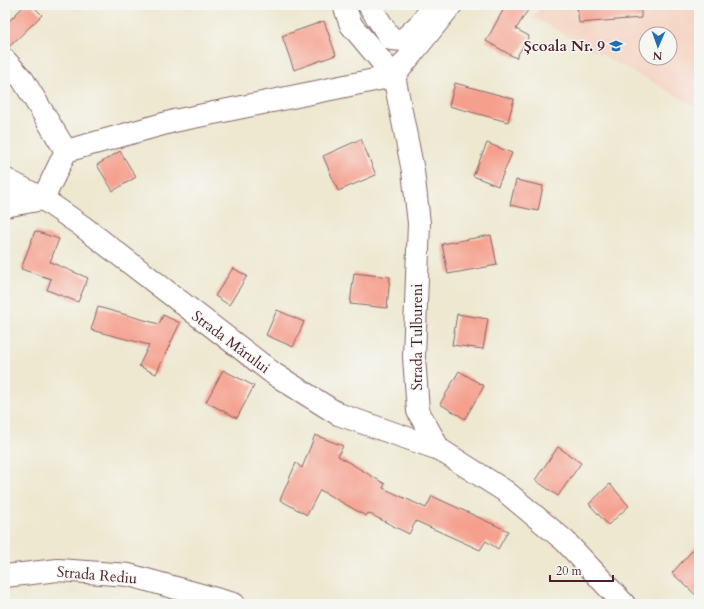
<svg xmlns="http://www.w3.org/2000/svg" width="704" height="609" font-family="Cardo,serif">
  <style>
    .built { fill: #f5d3c1; fill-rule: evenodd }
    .building { fill: #f59f8c }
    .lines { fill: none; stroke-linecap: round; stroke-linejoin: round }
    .minor-casing { stroke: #836565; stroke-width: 24 }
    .minor { stroke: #fff; stroke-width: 22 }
    .labels { text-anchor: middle; stroke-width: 3; stroke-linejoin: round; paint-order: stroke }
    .poi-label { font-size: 15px; font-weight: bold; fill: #4a1f2b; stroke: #f6f6f2; text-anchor: end }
    .street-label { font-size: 15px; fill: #4a1f2b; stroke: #f6f6f2 }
  </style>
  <rect width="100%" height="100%" fill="#f6f6f2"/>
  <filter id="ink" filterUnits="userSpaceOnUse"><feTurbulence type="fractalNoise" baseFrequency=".025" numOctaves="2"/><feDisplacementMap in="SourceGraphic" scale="8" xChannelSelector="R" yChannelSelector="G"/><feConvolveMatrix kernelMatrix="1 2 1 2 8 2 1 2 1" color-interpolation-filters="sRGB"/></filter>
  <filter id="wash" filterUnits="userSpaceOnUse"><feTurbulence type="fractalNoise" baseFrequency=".012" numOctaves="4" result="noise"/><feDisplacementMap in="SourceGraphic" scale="16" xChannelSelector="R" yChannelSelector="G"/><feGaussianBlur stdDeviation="0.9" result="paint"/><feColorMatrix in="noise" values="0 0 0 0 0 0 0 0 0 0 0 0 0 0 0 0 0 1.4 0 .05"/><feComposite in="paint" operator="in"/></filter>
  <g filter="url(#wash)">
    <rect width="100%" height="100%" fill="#eee8d0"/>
    <path class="built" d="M542,5H699V108L533,17ZM646,34H670V58H646Z"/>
    <g id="blocks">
      <g class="building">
        <path d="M25,5H32L42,15L8,48H5V25Z"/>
        <path d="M506,5H531L516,29L529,36L516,58L486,41Z"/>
        <path d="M577,5H641V18L579,23Z"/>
        <path d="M324,21L336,55L294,70L282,36Z"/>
        <path d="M455,83L514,99L508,122L449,106Z"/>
        <path d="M361,139L376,175L338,191L323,156Z"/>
        <path d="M487,143L512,153L498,186L473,176Z"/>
        <path d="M120,151L136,177L113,191L97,165Z"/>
        <path d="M516,180L543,186L538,211L510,205Z"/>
        <path d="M35,231L59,239L50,262L88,278L78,302L47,290L51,279L21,269Z"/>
        <path d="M491,235L497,265L448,274L442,244Z"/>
        <path d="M233,268L247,276L229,305L215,296Z"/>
        <path d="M354,273L390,277L387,308L350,304Z"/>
        <path d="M98,307L159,324L163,315L180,323L156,374L139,366L149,345L91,330Z"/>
        <path d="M277,310L304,322L293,347L266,335Z"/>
        <path d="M457,314L488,319L483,349L452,345Z"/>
        <path d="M223,370L254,386L237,418L206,402Z"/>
        <path d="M459,371L484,386L465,419L440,404Z"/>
        <path d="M315,435L343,446L338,456L385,484L383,488L426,508L432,496L508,531L498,549L486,541L480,550L416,521L409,534L368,513L366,516L320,490L307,515L280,500L296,463L302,468Z"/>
        <path d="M558,447L581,463L558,496L535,480Z"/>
        <path d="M610,484L629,506L608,525L589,504Z"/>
        <path d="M699,543V598L672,573Z"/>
      </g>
    </g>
  </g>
  <g filter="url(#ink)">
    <use href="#blocks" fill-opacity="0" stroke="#836565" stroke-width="1"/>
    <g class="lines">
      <g class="minor-casing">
        <g id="minor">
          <path d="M344,5L351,25L394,76L413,171L419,223L414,357L418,411L439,449L505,491L565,541L624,604"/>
          <path d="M369,5L391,39L403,40L420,24L434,5"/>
          <path d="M5,60L23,80L66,151L43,199L5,206"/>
          <path d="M394,76L451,5"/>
          <path d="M66,151L174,121L394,76"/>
          <path d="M5,179L43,199L82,226L274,374L338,414L439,449"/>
          <path d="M5,576L58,570L129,575L234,604"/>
        </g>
      </g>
      <use href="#minor" class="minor"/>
    </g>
  </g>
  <defs>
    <g id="school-bare" transform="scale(1.08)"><path d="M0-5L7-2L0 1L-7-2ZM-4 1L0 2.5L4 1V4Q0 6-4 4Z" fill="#1f6fb2" stroke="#f6f6f2" stroke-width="2.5" paint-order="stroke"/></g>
  </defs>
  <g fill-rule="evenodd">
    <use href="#school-bare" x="616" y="46"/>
  </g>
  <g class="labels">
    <g class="poi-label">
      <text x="605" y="51">Școala Nr. 9</text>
    </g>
    <g class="street-label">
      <text transform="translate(417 337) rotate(-90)" y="5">Strada Tulbureni</text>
      <text transform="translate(231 342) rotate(37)" y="5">Strada Mărului</text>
      <text transform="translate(97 575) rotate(5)" y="5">Strada Rediu</text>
    </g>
  </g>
  <rect width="704" height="609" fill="none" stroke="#f6f6f2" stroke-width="20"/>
  <g transform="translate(658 46) rotate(182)"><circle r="19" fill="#f6f6f2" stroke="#b1a0a2"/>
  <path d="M0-3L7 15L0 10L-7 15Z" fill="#1f6fb2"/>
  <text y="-6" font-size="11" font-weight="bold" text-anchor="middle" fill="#4a1f2b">N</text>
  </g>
  <path d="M550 575v6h63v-6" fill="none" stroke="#4a1f2b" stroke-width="2"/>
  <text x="556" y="575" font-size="12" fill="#4a1f2b" stroke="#f6f6f2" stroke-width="3" paint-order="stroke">20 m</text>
</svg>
